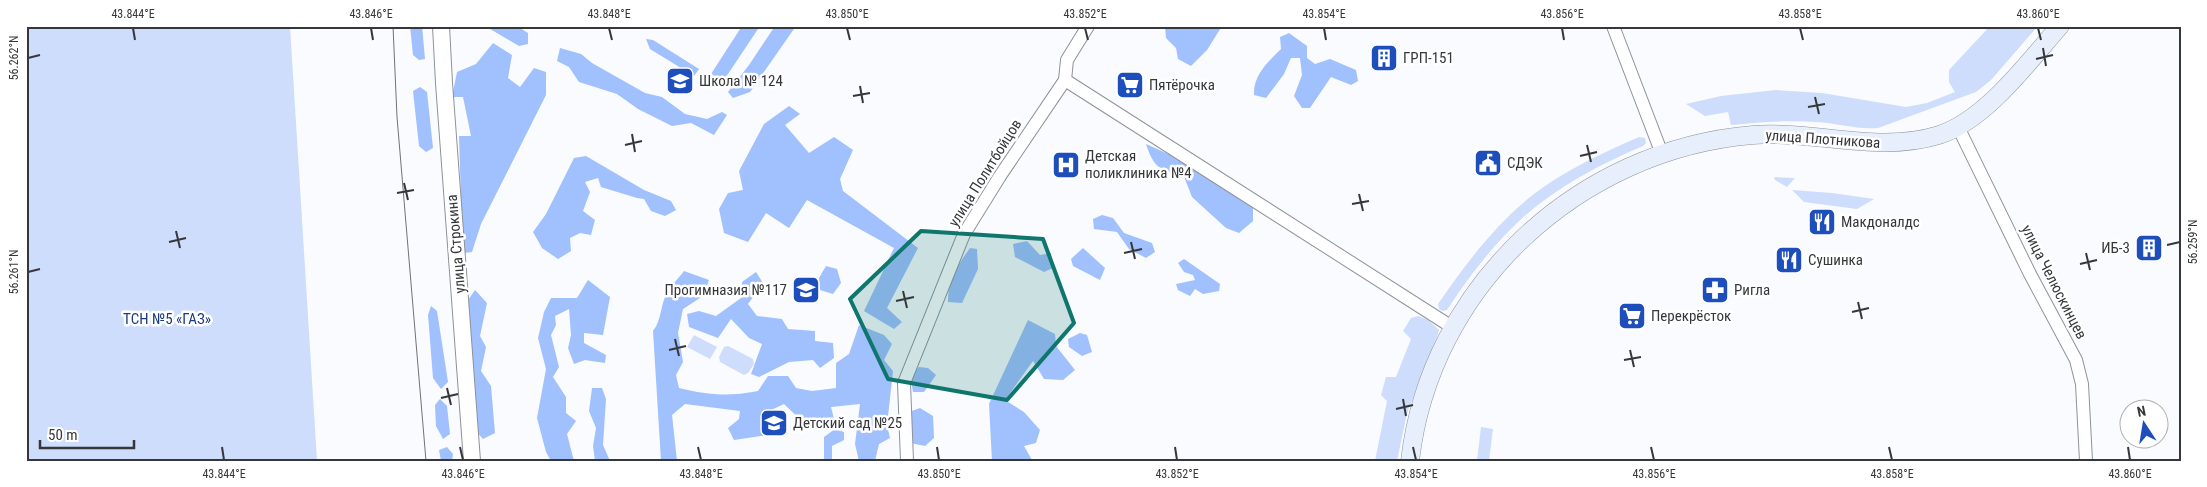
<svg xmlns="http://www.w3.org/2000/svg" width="2207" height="487" font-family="'Roboto Condensed',sans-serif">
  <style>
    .green { fill: #ceddfb }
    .forest { fill: #a0c0fe }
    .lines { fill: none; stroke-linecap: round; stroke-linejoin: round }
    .minor-casing { stroke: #8e929a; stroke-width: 14 }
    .tertiary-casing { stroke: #8e929a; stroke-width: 18 }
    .secondary-casing { stroke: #8e929a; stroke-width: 19 }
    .minor { stroke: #fff; stroke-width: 12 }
    .tertiary { stroke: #fff; stroke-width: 16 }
    .secondary { stroke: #e8effc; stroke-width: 18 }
    .tram { stroke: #707275; stroke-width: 1 }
    .marked { fill: #0f766e; fill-opacity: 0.2; stroke: #0f766e; stroke-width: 4; stroke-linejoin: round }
    .ticks { fill: none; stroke: #35373a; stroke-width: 2 }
    .labels { text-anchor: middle; stroke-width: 5; stroke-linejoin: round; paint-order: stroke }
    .poi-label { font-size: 15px; fill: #35373a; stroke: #fff; text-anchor: start }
    .street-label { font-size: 15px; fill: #35373a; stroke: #fff }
    .park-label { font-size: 15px; fill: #1a3a81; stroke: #fff }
    .neatline { fill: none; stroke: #35373a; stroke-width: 2 }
    .ticks-label { font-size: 12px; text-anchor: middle; fill: #35373a }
  </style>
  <rect width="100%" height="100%" fill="#f9fbfe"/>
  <g class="green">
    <path d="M26,26H290L317,461H26Z"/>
    <path d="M1990,26H2038L1991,80L1976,92L1878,128C1857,130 1838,123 1816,122C1787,120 1760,122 1731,125L1728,112L1705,116L1686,104L1721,96L1776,90L1822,93L1906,107L1927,103L1955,92L1949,82V70Z"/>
    <path d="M1639,137L1645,138L1646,143L1643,146C1596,166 1547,192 1511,229C1486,254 1466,281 1447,310L1443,311L1439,309L1438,304C1468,261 1501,216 1545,186C1574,166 1607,151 1639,137Z"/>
    <path d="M1774,177L1795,178L1787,187L1775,180Z"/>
    <path d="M1792,190L1832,193L1874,199L1857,209L1804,202Z"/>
    <path d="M1418,316L1428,320L1439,330L1437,337L1407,413L1397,461H1375L1387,401L1381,395L1386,377H1396L1411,339L1403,331L1411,318Z"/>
    <path d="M694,335L717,347L710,359L687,347Z"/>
    <path d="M728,346L753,359L754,364L748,373L744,375L720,362L719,357L724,347Z"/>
    <path d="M1481,427L1493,429L1489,461H1477Z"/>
  </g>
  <g class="forest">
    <path d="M410,26H422L425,59L419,60L413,55Z"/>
    <path d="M485,26H517L528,33V44L519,46Z"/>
    <path d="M742,26H760L724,80L710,84L711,74Z"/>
    <path d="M775,26H796L750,92L733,98L728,92L749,65Z"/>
    <path d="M1165,26H1222L1207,50L1191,66L1178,59L1176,48L1166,38Z"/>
    <path d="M1289,33L1307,46V58L1315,64L1330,59L1356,70L1358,81L1351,85L1331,77L1310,108H1302L1294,96L1302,75L1300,58H1291L1284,74L1266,98L1254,95C1253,75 1268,62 1281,49L1280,37Z"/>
    <path d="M646,39L653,40L699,69L694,76L650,49Z"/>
    <path d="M493,43L512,55L508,78L520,87L534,68L546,72V95L481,224L472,252L464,253L462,232L459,136H471L463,97H452L457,72L476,64Z"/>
    <path d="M560,48L581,54L592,63L645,93L662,97L685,114L707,119L722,112L727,115L714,135L691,123L672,126L638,109L617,94L579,82L569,67L557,61Z"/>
    <path d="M420,87L427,92L433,148L426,152L419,146L413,91Z"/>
    <path d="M789,106L800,114L785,125L809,153L834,137L853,150L840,179L843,191L918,248L887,308L902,322L894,329L864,311L894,248L807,200L789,228L766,213L748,242L724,233L719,209L728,193L743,190L739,171L764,124Z"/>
    <path d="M1146,144L1182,160L1253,207V221L1239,233L1226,228L1192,197L1183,174C1160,172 1153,166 1146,144Z"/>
    <path d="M586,156L644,190L671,201L676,210L665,216L651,211L644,199L637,198L601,187L598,178L585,182L590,192L583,211L595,220L591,235L580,233L570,238L571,251L558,259L542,248L533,232L546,214L574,158Z"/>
    <path d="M1102,215L1113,218L1124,233L1152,243L1155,252L1146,258L1129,249L1117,232L1094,229L1093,219Z"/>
    <path d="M1027,241L1040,255L1051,253L1053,268L1044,272L1015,257L1013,244Z"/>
    <path d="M970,248L977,249L978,269L962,303L948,302C947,282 959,263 970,248Z"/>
    <path d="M1083,248L1105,268L1100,280L1073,266L1071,259Z"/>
    <path d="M1184,259L1220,284L1219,291L1203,294L1195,289L1190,296L1178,290L1176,284L1195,280L1193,275L1184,272L1178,263Z"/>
    <path d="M826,266L837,269L841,283L833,294L820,290L819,278Z"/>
    <path d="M684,271L709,280L703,296L683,309L678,333L683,362L676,375L679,388C708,395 728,397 758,391L768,376H788L796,388L812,391L836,388V363L849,354L859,325L884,335L892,344L884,360L893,371L887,425L890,438L879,444L875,461H859L855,444L860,404L831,407L835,423L808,427L784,404L769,411L767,435L734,440L728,428L739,419L740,411L685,404L672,415L677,461H661L653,331C662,320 660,305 667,293C671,285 679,278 684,271Z"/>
    <path d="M756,272L763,283L748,304L757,316L782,319L788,329L815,331V341L833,343L834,358L820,368L813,360L789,362L759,377L751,374L762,344L749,338L731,319L718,338L689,327L687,314L699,311L716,316L741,298L742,282Z"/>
    <path d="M588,280L610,297L603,335L584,333V343L606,355L605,363L585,360L574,364L568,348L571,335L569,309L555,316L556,325L551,335L559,367L553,377L566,397V413L576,421L567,434L574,461H551L546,452L537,418L546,369L538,338L544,312L551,298H577Z"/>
    <path d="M475,290L487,303L480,336L486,347L481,371L491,386L495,433L483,439L474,429L464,306Z"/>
    <path d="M431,306L437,311L448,382L441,389L433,378L428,315Z"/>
    <path d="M1028,320L1055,334L1056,346L1075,370L1063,380L1044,379L1033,361L1005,400L1024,412L1040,430L1036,443L1024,446L1032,460L992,461L989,404Z"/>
    <path d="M1080,333L1087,335L1092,352L1082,356L1069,347L1068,339Z"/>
    <path d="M919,367L928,368L936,375L924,392H913L910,375Z"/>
    <path d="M592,388H602L606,399L603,445L610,461H595L593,446L596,428L589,411Z"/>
    <path d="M440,399L447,406L450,434L443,439L436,426L435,405Z"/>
    <path d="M920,408L933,416L934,438L925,446L910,443L906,413Z"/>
    <path d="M835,429L844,432V440L832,446V461H824V437Z"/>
    <path d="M447,447L453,454L452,461H441L439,450Z"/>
  </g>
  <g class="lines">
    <g class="minor-casing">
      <g id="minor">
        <path d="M1613,26L1662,154"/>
        <path d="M1065,80L1452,327"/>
        <path d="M1958,127L2030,274L2076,360L2082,384L2086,461"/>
        <path d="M907,461L904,383L964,234L1000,176L1065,80L1067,60L1088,26"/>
      </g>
    </g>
    <g class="tertiary-casing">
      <path id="tertiary" d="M441,26L444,83L472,461"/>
    </g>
    <g class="secondary-casing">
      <path id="secondary" d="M1410,461C1430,286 1579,149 1753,135C1816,130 1878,154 1939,135C1986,120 2028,62 2060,26"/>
    </g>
    <use href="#minor" class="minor"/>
    <use href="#tertiary" class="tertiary"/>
    <use href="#secondary" class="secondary"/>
    <path class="tram" d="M393,26L397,117L426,461"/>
  </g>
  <path class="marked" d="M921,231L1043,239L1074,323L1007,400L888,379L850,299Z"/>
  <path class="ticks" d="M133,28L135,40M371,28L373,40M609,28L612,40M847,28L850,40M1085,28L1088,40M1324,28L1326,40M1562,28L1564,40M1800,28L1803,40M2038,28L2041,40M2043,48L2046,66M28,58L40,55M2036,59L2053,55M860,86L863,103M853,96L870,93M1815,97L1819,114M1808,107L1825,104M632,134L635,152M625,145L642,141M1587,145L1591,162M1580,156L1597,152M404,183L408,200M397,193L414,190M1359,194L1363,211M1352,204L1369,201M176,231L180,248M169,242L186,238M1131,242L1135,259M2167,245L2180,242M1124,253L1142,249M2086,253L2090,270M2080,264L2097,260M28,272L40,269M903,291L907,308M896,301L914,297M1858,302L1862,319M1852,312L1869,308M675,339L679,356M669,350L686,346M1630,350L1634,367M1624,360L1641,357M447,388L451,405M441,398L458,394M1403,399L1406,416M1396,409L1413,405M222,447L224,460M460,447L463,460M698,447L701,460M937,447L939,460M1175,447L1177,460M1413,447L1416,460M1651,447L1654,460M1889,447L1892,460M2128,447L2130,460"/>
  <defs>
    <g id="building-square" transform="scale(1.4375)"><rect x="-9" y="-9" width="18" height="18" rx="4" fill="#1e4ebc" stroke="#fff"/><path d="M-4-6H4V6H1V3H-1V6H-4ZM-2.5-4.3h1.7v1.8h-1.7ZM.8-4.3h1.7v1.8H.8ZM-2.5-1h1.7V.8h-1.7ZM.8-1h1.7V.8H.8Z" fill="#fff"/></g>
    <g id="school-square" transform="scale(1.4375)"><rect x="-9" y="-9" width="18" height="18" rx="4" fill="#1e4ebc" stroke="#fff"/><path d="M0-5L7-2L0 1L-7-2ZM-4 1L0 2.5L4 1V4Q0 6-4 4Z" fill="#fff"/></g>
    <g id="supermarket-square" transform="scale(1.4375)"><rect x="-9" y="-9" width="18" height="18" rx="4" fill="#1e4ebc" stroke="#fff"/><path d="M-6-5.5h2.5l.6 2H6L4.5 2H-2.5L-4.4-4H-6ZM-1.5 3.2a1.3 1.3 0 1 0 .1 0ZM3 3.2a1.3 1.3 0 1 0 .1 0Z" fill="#fff"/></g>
    <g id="civic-square" transform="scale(1.4375)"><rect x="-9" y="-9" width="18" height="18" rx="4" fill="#1e4ebc" stroke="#fff"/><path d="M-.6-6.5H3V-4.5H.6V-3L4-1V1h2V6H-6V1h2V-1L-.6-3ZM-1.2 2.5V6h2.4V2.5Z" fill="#fff"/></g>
    <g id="hospital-square" transform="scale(1.4375)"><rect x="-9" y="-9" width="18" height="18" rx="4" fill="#1e4ebc" stroke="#fff"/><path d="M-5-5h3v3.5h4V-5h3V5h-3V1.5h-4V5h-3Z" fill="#fff"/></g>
    <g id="restaurant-square" transform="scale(1.4375)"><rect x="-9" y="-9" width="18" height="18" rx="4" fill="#1e4ebc" stroke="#fff"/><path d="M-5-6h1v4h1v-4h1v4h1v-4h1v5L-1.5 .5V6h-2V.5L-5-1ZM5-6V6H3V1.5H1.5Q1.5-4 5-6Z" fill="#fff"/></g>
    <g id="pharmacy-square" transform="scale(1.4375)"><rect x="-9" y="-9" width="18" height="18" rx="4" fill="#1e4ebc" stroke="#fff"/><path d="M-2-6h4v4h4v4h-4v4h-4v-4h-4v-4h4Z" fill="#fff"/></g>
  </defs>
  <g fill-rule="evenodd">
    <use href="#building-square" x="1384" y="58"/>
    <use href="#school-square" x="680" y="81"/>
    <use href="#supermarket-square" x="1130" y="85"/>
    <use href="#civic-square" x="1488" y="163"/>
    <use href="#hospital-square" x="1066" y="165"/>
    <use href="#restaurant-square" x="1822" y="222"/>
    <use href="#building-square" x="2149" y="248"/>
    <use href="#restaurant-square" x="1789" y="260"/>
    <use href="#school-square" x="806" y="290"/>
    <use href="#pharmacy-square" x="1715" y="290"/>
    <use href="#supermarket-square" x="1632" y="316"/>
    <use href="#school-square" x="774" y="423"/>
  </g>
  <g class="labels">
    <g class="poi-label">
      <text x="1403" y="63">ГРП-151</text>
      <text x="699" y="86">Школа № 124</text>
      <text x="1149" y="90">Пятёрочка</text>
      <text x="1085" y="161">Детская<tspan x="1085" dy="17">поликлиника №4</tspan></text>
      <text x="1507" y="168">СДЭК</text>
      <text x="1841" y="227">Макдоналдс</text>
      <text x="2130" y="253" text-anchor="end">ИБ-3</text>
      <text x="1808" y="265">Сушинка</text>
      <text x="787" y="295" text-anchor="end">Прогимназия №117</text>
      <text x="1734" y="295">Ригла</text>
      <text x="1651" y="321">Перекрёсток</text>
      <text x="793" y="428">Детский сад №25</text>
    </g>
    <g class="street-label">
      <text transform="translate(1823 139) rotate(4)" y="5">улица Плотникова</text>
      <text transform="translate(985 173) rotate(-58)" y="5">улица Политбойцов</text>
      <text transform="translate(456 244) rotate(-95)" y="5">улица Строкина</text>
      <text transform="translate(2054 282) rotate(63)" y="5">улица Челюскинцев</text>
    </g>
    <g class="park-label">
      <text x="167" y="324">ТСН №5 «ГАЗ»</text>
    </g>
  </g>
  <rect width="2207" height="487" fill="none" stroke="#ffffff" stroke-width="55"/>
  <g transform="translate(2144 424) rotate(348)"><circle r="24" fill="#ffffff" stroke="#aeafb0"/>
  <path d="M0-4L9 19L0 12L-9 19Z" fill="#1e4ebc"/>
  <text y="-8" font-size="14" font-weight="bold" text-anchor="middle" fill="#35373a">N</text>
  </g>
  <path d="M40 440v8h94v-8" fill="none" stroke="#35373a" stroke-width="2.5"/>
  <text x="48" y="440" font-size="15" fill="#35373a" stroke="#ffffff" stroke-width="4" paint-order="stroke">50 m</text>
  <rect x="28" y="28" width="2152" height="432" class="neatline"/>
  <g class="ticks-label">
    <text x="133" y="18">43.844°E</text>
    <text x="371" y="18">43.846°E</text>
    <text x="609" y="18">43.848°E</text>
    <text x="847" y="18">43.850°E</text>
    <text x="1085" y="18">43.852°E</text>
    <text x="1324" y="18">43.854°E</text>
    <text x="1562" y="18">43.856°E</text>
    <text x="1800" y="18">43.858°E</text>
    <text x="2038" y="18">43.860°E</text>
    <text transform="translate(14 58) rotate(-90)" y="4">56.262°N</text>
    <text transform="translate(2193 242) rotate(-90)" y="4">56.259°N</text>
    <text transform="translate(14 272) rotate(-90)" y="4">56.261°N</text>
    <text x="224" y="478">43.844°E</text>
    <text x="463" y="478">43.846°E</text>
    <text x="701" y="478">43.848°E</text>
    <text x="939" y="478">43.850°E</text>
    <text x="1177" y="478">43.852°E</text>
    <text x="1416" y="478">43.854°E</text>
    <text x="1654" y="478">43.856°E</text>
    <text x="1892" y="478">43.858°E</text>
    <text x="2130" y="478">43.860°E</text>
  </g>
</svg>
